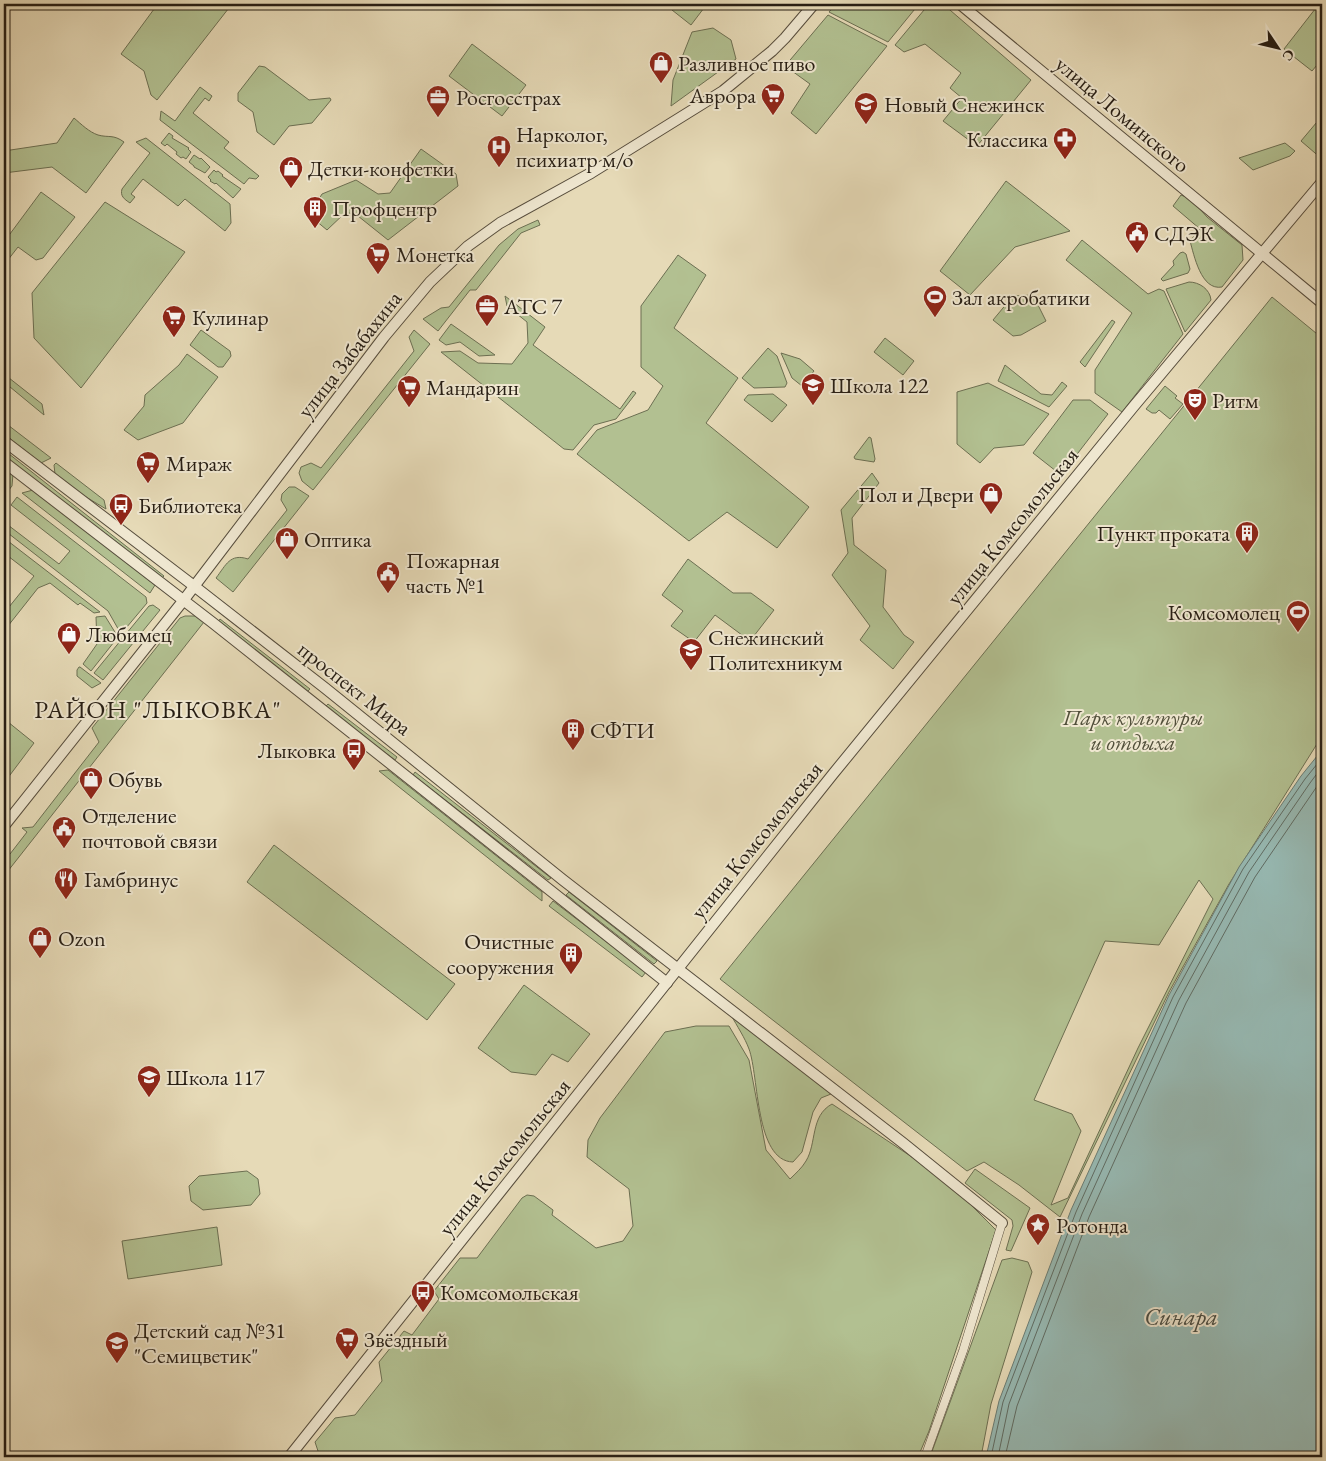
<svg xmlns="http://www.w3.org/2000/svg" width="1326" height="1461" font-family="'EB Garamond',serif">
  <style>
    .green { fill: #b2c091; stroke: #6c6f52; fill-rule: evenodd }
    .water { fill: #97bab4; stroke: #6a7c74 }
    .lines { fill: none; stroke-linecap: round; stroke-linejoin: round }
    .shore { stroke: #5f6c64; stroke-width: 1 }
    .minor-casing { stroke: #574d3d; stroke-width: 9 }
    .tertiary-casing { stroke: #574d3d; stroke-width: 12 }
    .minor { stroke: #efe7d0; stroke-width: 8 }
    .tertiary { stroke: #efe7d0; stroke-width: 10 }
    .labels { text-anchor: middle; stroke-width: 4; stroke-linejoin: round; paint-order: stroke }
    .poi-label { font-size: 22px; fill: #271e14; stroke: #efe7d0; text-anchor: start }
    .street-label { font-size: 22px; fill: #271e14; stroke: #efe7d0 }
    .park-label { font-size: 22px; font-style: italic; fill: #514f3a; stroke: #efe7d0 }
    .water-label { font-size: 24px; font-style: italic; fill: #494d44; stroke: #efe7d0 }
    .quarter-label { font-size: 25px; letter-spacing: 1px; fill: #271e14; stroke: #efe7d0 }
  </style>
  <rect width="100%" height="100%" fill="#e6dab7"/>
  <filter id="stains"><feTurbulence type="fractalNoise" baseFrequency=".004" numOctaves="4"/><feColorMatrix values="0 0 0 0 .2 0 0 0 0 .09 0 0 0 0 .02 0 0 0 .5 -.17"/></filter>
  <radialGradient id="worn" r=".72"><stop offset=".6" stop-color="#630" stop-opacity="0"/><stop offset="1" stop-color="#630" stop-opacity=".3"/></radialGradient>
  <g class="green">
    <path d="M164,4H232L157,100L151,95L144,71L121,54L157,5Z"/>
    <path d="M677,4H707L691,25L672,10Z"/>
    <path d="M836,4H919L888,42L829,12Z"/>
    <path d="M929,4H943L1031,80L977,146L943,121L962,98L950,88L961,73L925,44L904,52L895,45Z"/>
    <path d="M1319,4H1322V59L1312,71L1284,49Z"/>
    <path d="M828,15L887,46L816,134L791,113L810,84L792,71L780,72Z"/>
    <path d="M713,28L731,40L736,59L671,106L673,80L692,32Z"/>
    <path d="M472,44L526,85L502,116L449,76Z"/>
    <path d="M259,66L265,67L309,100L330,98L331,100L312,123L289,126L274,145L257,132L253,112L238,101V93Z"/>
    <path d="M200,87L212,96L209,101L205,98L193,113L229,142L224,148L259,176L256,179L249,178L244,184L160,120L161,111L175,121Z"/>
    <path d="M1322,116V159L1301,141Z"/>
    <path d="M74,118C81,124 89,132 98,135C109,138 113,134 124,142L86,193L52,167L4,173V151L57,143Z"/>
    <path d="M169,133L173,136L172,138L189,148L188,149L191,152L186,159L183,157L181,158L176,154L177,152L167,144L165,146L161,143Z"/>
    <path d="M146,138L230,204L231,223L225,231L185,199L178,206L143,179L131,194L135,197L130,203C124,199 120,196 122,189L150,153L136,142Z"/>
    <path d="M1285,143L1295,151L1290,156L1253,170L1239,158Z"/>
    <path d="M421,149L456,174L458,186L388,240L358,216L346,212L327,230L309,215L322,194L356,180L378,194L390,193Z"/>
    <path d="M194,155L200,159L201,158L210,167L205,173L194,167V166L189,162Z"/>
    <path d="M214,170L216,172L218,171L223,175L222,176L241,189L233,198L216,183L215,184L210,181L211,180L208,177Z"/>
    <path d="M1006,181L1070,231L1015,247L970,295L940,271Z"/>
    <path d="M41,192L75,217L43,258L36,260L18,247L4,265V242Z"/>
    <path d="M1181,195L1191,199L1207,217L1242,245L1243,260L1222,287C1201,291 1194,255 1190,241L1200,229L1173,206Z"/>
    <path d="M105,202L185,252L81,388L34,338L32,293Z"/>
    <path d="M538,220L540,225L521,233L476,290H470L438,331L423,319L441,308L449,307L499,245L518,229Z"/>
    <path d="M1082,240L1148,294L1159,289L1164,291L1183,334L1122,412L1095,393V370L1132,313L1066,260Z"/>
    <path d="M1183,252L1186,254L1190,269L1188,273L1163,281L1161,279L1174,265L1173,261L1180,253Z"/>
    <path d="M678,255L706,275L674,328L738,378L706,423L809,507L777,548L727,512L689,541L577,454L597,430L648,410L663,386L641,367V306Z"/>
    <path d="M1189,282C1199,282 1210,289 1211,300L1185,332L1166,289Z"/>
    <path d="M1033,295L1046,321L1021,335L1013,336L993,320L1013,296Z"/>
    <path d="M505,296L545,327L533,345L620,409L633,391L636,393L616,419L594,425L573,450L564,449L441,352L460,351L478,363L512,364L528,343L527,322L507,306Z"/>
    <path d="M1272,297L1322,338V736L1229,884L1169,992L1060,1217L1019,1185L984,1162L967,1171L720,979ZM1199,880L1213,899L1138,1048L1068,1198L1051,1205L1081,1131L1072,1114L1034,1100L1105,941L1159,945Z"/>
    <path d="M1112,320L1115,322L1085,367L1080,362Z"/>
    <path d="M451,324L495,355L479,356L460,342L446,345L439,340Z"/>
    <path d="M201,330L230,351L231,356L223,367H218L190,345Z"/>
    <path d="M414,330L430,344L313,490L302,481L299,473L301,467L311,463L321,468L414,351L409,337Z"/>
    <path d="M885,338L914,361L903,375L874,352Z"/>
    <path d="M768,348L777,356L787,383L785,387L754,388L742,378Z"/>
    <path d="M781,353L800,359L814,371L802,386L792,378Z"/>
    <path d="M187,354L218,377L183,423L138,440L124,430L144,406L145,395L179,365Z"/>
    <path d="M1005,365L1041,394L1052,395L1062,382L1067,386L1049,407L998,381Z"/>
    <path d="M4,374L42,404L44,415L4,382Z"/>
    <path d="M988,383L1049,414L1024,445L994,448L980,463L957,444V392Z"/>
    <path d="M1165,386L1177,396L1175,398L1183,404L1170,419L1159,410L1156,413H1152L1146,409Z"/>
    <path d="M773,394L787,405L772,422L744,400L748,395Z"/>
    <path d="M1073,400H1090L1108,414L1061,475L1033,453Z"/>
    <path d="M4,422L51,458L41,463L4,434Z"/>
    <path d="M869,437L871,438L875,459L874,462L855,459L854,457Z"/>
    <path d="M4,450L164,576L161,579L4,456Z"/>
    <path d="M56,463L104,500L106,509L76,491L55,474L54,465Z"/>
    <path d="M4,467L13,474L12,486L4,496Z"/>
    <path d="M872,473L879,483L852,518L854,545L886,570L883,607L904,635L914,642L893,669L860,640L870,626L832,575L848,553L841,510Z"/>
    <path d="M289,487H295L309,496L233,592L216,578C226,565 230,553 248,559L287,510L281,500L282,494Z"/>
    <path d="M33,490L155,585L150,593L22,493Z"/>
    <path d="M17,497L146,597L147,603L121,634L108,611L4,530V522L59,564L70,551L11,505Z"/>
    <path d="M4,538L100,612L94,613L80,603L78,605L50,583L38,588L4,631V604L9,607L34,576L4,553Z"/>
    <path d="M688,559L733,593H751L774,610L750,641L715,615L694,642L671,626L683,611L662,595Z"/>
    <path d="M153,605L160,610L103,680L94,673L149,606Z"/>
    <path d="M105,616L118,637L91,671L83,664L97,644L96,617Z"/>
    <path d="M185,616H195L204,622L4,876V853L5,851L10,854L27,832L22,828L33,827L99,742L92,728L180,618Z"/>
    <path d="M220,619L310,689L307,692L218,622Z"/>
    <path d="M79,667H80L101,683L92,688L77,676V670Z"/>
    <path d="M4,700L8,703V722L34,743L4,783Z"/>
    <path d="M328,704L397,757L395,760L325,707Z"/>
    <path d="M388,770L542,892V901L379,771Z"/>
    <path d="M415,772L551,878L548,880L413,775Z"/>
    <path d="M274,845L455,984L427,1020L247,882Z"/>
    <path d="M569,892L657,961L654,964L566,895Z"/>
    <path d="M553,901L646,972L642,977L549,906Z"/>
    <path d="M524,985L590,1034L568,1062L552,1054L536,1075L511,1072L478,1048Z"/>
    <path d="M731,1015L836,1092L821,1098L813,1112L802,1152L793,1162C755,1161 759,1076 749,1049C745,1038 737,1026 731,1015Z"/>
    <path d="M696,1026H729L749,1060L766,1150L790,1179C795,1174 802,1168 806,1161C817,1143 810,1116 832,1104L918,1161L960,1194L996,1230L929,1431L918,1457H320L315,1442L335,1418L355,1415L382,1381L379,1362L404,1331L412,1335L439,1299L434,1291L460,1258H477L522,1198L527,1195L534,1196L553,1210L552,1215L596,1248L623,1241L633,1226L629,1189L587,1157L588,1140L600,1118L665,1032Z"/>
    <path d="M975,1169L1030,1208L1011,1251L1006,1250L1013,1226L1012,1220L965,1183Z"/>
    <path d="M247,1171L258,1179L260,1194L251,1205L203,1210L191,1201L189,1186L199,1176Z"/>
    <path d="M217,1227L222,1265L128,1279L122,1241Z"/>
    <path d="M1012,1258L1028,1262L1032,1272L991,1404L981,1457H930L1002,1260Z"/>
  </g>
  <path class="water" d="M1322,750V1457H986L999,1401L1071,1210L1169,995L1239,867L1301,776Z"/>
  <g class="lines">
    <g class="shore">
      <path d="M991,1457L1003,1402L1076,1212L1173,997L1243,869L1305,779L1322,758"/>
      <path d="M998,1457L1009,1404L1082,1214L1179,1000L1249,872L1310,783L1322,767"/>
      <path d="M1005,1457L1017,1406L1089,1217L1186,1003L1255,877L1322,779"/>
    </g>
    <g class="minor-casing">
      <path id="minor" d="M925,1457L963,1351L1002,1223"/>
    </g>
    <g class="tertiary-casing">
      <g id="tertiary">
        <path d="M960,4L1322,303"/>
        <path d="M4,441L194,586L325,688L563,880L903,1143L1002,1223"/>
        <path d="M4,462L213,623L667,983"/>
        <path d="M4,826L183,601L384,337L430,282L468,246L500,223L591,173L723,91L772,51L785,38L814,4"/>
        <path d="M289,1457L833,774L1134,406L1322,182"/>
      </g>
    </g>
    <use href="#minor" class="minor"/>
    <use href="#tertiary" class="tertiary"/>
  </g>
  <defs>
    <g id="shop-pin" transform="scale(1.25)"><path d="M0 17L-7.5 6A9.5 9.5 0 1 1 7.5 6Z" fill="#8f2418" stroke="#efe7d0"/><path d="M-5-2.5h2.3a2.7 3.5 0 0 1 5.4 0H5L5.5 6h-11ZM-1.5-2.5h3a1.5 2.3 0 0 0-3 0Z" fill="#fff"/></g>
    <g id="supermarket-pin" transform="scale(1.25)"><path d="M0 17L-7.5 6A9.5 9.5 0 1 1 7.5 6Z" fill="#8f2418" stroke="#efe7d0"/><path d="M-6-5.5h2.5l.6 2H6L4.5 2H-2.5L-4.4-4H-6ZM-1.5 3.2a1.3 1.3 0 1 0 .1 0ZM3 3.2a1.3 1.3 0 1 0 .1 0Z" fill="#fff"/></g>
    <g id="office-pin" transform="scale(1.25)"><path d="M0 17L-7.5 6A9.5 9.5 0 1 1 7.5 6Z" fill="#8f2418" stroke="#efe7d0"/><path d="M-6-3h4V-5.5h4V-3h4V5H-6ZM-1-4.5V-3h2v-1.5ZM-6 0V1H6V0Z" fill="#fff"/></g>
    <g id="university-pin" transform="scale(1.25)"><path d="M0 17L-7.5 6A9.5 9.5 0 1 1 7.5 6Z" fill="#8f2418" stroke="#efe7d0"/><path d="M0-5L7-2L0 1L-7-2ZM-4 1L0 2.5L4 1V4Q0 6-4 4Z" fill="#fff"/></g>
    <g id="pharmacy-pin" transform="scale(1.25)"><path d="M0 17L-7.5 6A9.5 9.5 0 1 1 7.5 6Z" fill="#8f2418" stroke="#efe7d0"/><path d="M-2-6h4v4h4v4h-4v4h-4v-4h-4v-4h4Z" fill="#fff"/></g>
    <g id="hospital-pin" transform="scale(1.25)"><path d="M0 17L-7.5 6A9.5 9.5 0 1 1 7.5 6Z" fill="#8f2418" stroke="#efe7d0"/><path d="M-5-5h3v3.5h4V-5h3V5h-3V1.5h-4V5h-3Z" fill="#fff"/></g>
    <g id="building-pin" transform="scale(1.25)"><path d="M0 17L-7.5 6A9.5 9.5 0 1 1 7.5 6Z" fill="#8f2418" stroke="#efe7d0"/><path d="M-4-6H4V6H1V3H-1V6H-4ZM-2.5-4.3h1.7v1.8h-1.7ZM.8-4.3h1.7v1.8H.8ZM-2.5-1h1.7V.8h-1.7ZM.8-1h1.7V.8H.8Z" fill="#fff"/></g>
    <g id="civic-pin" transform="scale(1.25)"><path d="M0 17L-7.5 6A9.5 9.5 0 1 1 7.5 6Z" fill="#8f2418" stroke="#efe7d0"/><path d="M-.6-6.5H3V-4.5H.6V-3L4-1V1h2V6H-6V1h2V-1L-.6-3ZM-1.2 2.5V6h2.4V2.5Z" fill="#fff"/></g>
    <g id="stadium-pin" transform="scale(1.25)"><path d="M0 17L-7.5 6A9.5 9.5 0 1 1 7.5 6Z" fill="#8f2418" stroke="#efe7d0"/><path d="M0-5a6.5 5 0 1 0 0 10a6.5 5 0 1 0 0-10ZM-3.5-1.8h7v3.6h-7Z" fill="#fff"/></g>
    <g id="school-pin" transform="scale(1.25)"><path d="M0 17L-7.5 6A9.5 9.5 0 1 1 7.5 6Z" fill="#8f2418" stroke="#efe7d0"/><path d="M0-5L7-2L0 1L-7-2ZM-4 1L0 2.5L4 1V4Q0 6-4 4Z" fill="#fff"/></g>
    <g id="theatre-pin" transform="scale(1.25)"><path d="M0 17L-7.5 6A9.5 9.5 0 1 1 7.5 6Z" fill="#8f2418" stroke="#efe7d0"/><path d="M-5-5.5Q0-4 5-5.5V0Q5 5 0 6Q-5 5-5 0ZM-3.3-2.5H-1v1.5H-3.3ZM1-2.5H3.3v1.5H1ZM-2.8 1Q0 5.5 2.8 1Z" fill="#fff"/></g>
    <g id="bus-pin" transform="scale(1.25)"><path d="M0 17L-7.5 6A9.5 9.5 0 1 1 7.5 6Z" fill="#8f2418" stroke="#efe7d0"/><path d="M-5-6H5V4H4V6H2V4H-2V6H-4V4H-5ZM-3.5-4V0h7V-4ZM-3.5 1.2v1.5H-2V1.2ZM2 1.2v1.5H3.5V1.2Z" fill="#fff"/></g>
    <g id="restaurant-pin" transform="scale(1.25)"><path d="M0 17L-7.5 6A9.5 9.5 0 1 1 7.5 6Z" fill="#8f2418" stroke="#efe7d0"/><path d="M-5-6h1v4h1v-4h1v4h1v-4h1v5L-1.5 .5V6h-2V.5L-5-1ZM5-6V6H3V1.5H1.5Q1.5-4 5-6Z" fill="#fff"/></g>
    <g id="sight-pin" transform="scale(1.25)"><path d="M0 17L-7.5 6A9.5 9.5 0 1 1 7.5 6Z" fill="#8f2418" stroke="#efe7d0"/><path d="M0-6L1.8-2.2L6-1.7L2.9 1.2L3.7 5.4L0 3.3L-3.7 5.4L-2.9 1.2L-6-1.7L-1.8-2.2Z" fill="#fff"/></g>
  </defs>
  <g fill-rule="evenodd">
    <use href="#shop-pin" x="661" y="63"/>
    <use href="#supermarket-pin" x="773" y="95"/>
    <use href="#office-pin" x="438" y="97"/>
    <use href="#university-pin" x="866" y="104"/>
    <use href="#pharmacy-pin" x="1065" y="139"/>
    <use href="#hospital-pin" x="499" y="147"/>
    <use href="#shop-pin" x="291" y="168"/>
    <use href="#building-pin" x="315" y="208"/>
    <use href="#civic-pin" x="1137" y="233"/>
    <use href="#supermarket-pin" x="378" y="254"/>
    <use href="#stadium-pin" x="935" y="297"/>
    <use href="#office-pin" x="487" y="306"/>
    <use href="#supermarket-pin" x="174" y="317"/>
    <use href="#school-pin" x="813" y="385"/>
    <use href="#supermarket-pin" x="409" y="387"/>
    <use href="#theatre-pin" x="1195" y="400"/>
    <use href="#supermarket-pin" x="148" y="463"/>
    <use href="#shop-pin" x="991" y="494"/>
    <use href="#bus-pin" x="121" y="505"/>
    <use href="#building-pin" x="1247" y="533"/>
    <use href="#shop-pin" x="287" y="539"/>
    <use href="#civic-pin" x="388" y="573"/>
    <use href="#stadium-pin" x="1298" y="612"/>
    <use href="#shop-pin" x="69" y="634"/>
    <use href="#university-pin" x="691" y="650"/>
    <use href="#building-pin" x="573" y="730"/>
    <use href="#bus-pin" x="354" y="750"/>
    <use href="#shop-pin" x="91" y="779"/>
    <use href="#civic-pin" x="64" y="828"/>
    <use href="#restaurant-pin" x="66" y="879"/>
    <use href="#shop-pin" x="40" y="938"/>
    <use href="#building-pin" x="571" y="954"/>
    <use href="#school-pin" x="149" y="1077"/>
    <use href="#sight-pin" x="1038" y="1225"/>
    <use href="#bus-pin" x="423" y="1292"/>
    <use href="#supermarket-pin" x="347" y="1339"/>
    <use href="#school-pin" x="117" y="1343"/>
  </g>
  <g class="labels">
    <g class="poi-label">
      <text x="678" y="71">Разливное пиво</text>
      <text x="756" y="103" text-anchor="end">Аврора</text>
      <text x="456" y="105">Росгосстрах</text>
      <text x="884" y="112">Новый Снежинск</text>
      <text x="516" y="142">Нарколог,<tspan x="516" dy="25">психиатр м/о</tspan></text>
      <text x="1048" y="147" text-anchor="end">Классика</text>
      <text x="308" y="176">Детки-конфетки</text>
      <text x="332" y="216">Профцентр</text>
      <text x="1154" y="241">СДЭК</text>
      <text x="396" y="262">Монетка</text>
      <text x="952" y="305">Зал акробатики</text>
      <text x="504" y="314">АТС 7</text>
      <text x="192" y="325">Кулинар</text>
      <text x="830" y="393">Школа 122</text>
      <text x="426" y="395">Мандарин</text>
      <text x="1212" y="408">Ритм</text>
      <text x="166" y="471">Мираж</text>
      <text x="974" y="502" text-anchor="end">Пол и Двери</text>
      <text x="138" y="513">Библиотека</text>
      <text x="1230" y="541" text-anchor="end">Пункт проката</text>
      <text x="304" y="547">Оптика</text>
      <text x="406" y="568">Пожарная<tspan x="406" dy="25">часть №1</tspan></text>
      <text x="1280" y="620" text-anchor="end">Комсомолец</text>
      <text x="86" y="642">Любимец</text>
      <text x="708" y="645">Снежинский<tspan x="708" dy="25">Политехникум</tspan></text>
      <text x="590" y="738">СФТИ</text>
      <text x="336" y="758" text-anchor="end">Лыковка</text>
      <text x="108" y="787">Обувь</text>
      <text x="82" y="823">Отделение<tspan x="82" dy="25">почтовой связи</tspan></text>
      <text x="84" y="887">Гамбринус</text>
      <text x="58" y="946">Ozon</text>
      <text x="554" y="949" text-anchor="end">Очистные<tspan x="554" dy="25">сооружения</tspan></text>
      <text x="166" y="1085">Школа 117</text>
      <text x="1056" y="1233">Ротонда</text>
      <text x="440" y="1300">Комсомольская</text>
      <text x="134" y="1338">Детский сад №31<tspan x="134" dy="25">"Семицветик"</tspan></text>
      <text x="364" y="1347">Звёздный</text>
    </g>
    <g class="street-label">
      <text transform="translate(1123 114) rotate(40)" y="8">улица Ломинского</text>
      <text transform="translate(349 354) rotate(-52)" y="8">улица Забабахина</text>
      <text transform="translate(1012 526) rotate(-51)" y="8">улица Комсомольская</text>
      <text transform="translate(355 688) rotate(38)" y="8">проспект Мира</text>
      <text transform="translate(756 840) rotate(-51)" y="8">улица Комсомольская</text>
      <text transform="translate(504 1157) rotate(-51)" y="8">улица Комсомольская</text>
    </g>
    <g class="park-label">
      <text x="1133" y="725">Парк культуры<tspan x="1133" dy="25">и отдыха</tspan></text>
    </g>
    <g class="water-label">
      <text x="1181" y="1325">Синара</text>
    </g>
    <g class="quarter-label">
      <text x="158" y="718">РАЙОН "ЛЫКОВКА"</text>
    </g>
  </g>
  <rect width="1326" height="1461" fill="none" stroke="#e6dab7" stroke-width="20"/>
  <rect x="5" y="5" width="1316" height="1451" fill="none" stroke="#271e14" stroke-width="2.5"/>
  <rect x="10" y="10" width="1306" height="1441" fill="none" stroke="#271e14"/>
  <g transform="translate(1278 48) rotate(125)" stroke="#efe7d0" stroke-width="4" paint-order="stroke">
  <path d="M0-4L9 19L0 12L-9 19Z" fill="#271e14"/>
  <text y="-8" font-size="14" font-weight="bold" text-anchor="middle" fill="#271e14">С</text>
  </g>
  <rect width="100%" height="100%" filter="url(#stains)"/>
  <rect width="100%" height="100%" fill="url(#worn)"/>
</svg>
